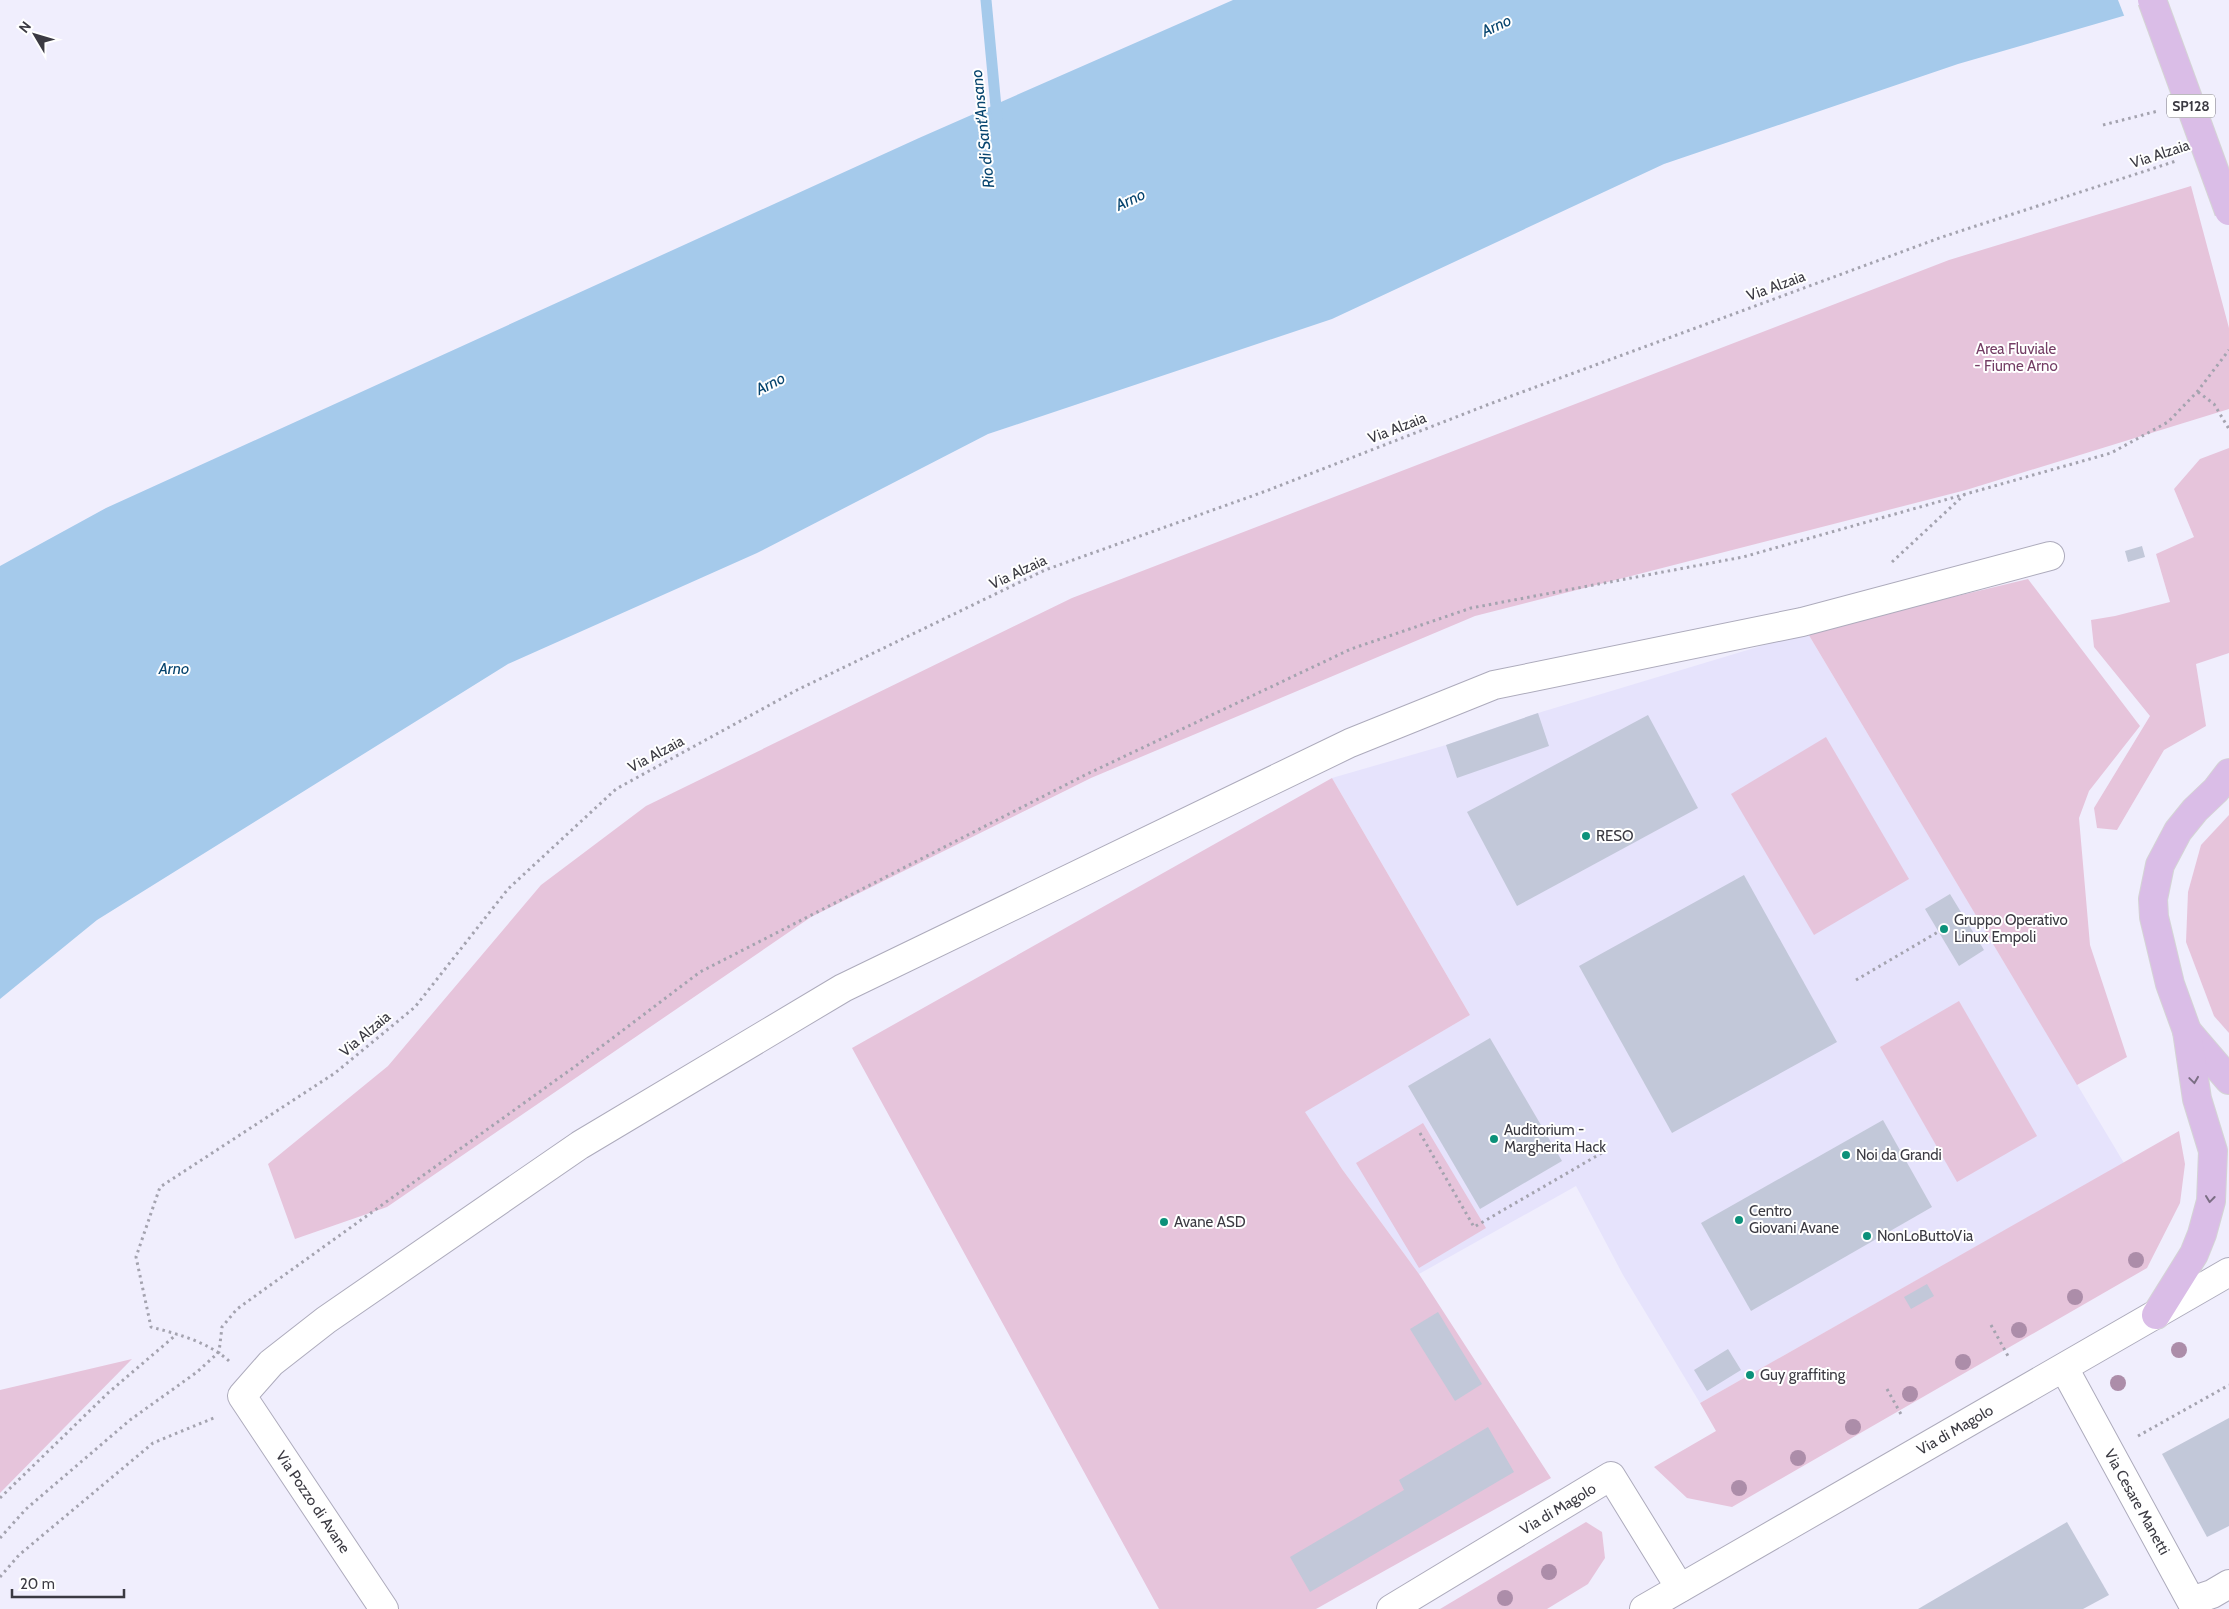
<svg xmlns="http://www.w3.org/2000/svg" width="2229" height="1609" font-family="Cabin,sans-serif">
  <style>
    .built { fill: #e6e3fc }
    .green { fill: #e6c4db }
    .water { fill: #a5caeb }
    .pier { fill: #f0eefd }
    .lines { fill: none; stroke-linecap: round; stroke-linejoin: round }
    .stream { stroke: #a5caeb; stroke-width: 11 }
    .building { fill: #c2c8d9 }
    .minor-casing { stroke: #adabbc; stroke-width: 30 }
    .major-casing { stroke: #d4d4d5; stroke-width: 30 }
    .path { stroke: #a4a3af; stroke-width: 3; stroke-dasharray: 2.5 4; stroke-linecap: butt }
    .minor { stroke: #fff; stroke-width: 28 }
    .major { stroke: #dabde7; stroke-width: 28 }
    .major-bridge-casing { stroke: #d4d4d5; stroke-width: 30; stroke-linecap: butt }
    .major-bridge { stroke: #dabde7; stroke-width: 28 }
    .tree { fill: #ac8da9 }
    .oneway { stroke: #7b6e84 }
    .poi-dot { fill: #0c917a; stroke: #fff; stroke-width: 2 }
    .labels { text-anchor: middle; stroke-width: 4; stroke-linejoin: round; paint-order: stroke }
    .shield { fill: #fff; stroke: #76757b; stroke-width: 1 }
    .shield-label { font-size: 14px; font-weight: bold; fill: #3b3a42 }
    .street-label { font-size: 15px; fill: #3b3a42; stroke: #fff }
    .park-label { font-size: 15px; fill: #743e65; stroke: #fff }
    .poi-label { font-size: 15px; fill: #3b3a42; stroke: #fff; text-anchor: start }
    .water-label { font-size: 16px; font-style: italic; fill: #06446e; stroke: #fff }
  </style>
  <rect width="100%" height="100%" fill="#f0eefd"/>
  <path class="built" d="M1807,632L2124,1163L1700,1403L1623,1275L1576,1186L1419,1274L1342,1169L1304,1111L1470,1015L1332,778L1446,745L1538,713Z"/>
  <g class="green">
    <path d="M2191,186L2229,328V409L1966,490L1475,616L1091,778L811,917L387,1207L295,1239L268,1164L388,1066L541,885L646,806L1072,598L1949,260Z"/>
    <path d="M2229,448V653L2196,664L2206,726L2164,750L2117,830L2097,828L2094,808L2150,716L2094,647L2091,620L2115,616L2170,602L2156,554L2194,537L2174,489L2200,459Z"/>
    <path d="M2028,579L2140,726L2089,791L2079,818L2090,945L2127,1057L2077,1085L1807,632Z"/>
    <path d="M1826,737L1909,879L1814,935L1731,794Z"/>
    <path d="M1332,778L1470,1015L1305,1112L1342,1169L1419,1274L1551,1478L1316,1609H1159L852,1048Z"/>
    <path d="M2229,815V1033L2214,1016L2186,942L2188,892L2201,845Z"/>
    <path d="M1959,1001L2037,1136L1957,1182L1880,1047Z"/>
    <path d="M1423,1123L1486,1228L1419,1268L1356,1163Z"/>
    <path d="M2179,1131L2185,1164L2180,1203L2147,1268L1732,1507L1687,1498L1654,1467L1716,1431L1700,1403Z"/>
    <path d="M132,1359L0,1493V1390Z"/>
    <path d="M1586,1522L1602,1532L1605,1558L1588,1584L1547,1609H1440Z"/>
  </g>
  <path class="water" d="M1233,0H2178L1958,64L1664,164L1332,319L988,434L757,553L508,664L97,920L0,999V566L106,508L919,138Z"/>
  <path class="pier" d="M2118,0H2180L2181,1L2125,18Z"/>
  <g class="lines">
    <path class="stream" d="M986,0L997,118"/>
  </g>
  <g class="building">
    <path d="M2142,546L2145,557L2128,562L2125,551Z"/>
    <path d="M1538,713L1549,746L1457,778L1446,745Z"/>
    <path d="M1648,715L1698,808L1517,906L1467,812Z"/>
    <path d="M1744,875L1837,1042L1672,1133L1579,966Z"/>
    <path d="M1950,894L1984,950L1959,966L1925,909Z"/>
    <path d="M1490,1038L1562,1161L1480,1209L1408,1086Z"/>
    <path d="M1883,1120L1932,1207L1751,1311L1701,1223Z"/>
    <path d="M1927,1284L1934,1296L1911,1309L1904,1297Z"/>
    <path d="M1438,1312L1482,1384L1455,1401L1410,1329Z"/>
    <path d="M1728,1349L1741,1370L1707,1391L1694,1370Z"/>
    <path d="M2229,1418V1526L2207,1537L2162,1454Z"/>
    <path d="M1488,1427L1514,1472L1310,1592L1290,1557L1404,1490L1399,1480Z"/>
    <path d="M2067,1522L2109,1595L2083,1609H1918Z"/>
  </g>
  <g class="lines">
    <g class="minor-casing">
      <g id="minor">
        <path d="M2064,1368L2191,1601L2212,1594L2229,1584"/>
        <path d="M384,1609L242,1396L271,1363L326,1320L580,1145L843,988L1350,743L1494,685L1802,622L2050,556"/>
        <path d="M1391,1609L1611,1476L1680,1588"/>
        <path d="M1644,1609L2229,1272"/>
      </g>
    </g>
    <g class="major-casing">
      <g id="major">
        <path d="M2187,1031L2229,1080"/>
        <path d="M2156,1315L2194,1254L2202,1234L2211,1201L2213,1151L2197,1099L2187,1031L2170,984L2154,917L2153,899L2160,865L2178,831L2195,810L2216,790L2229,773"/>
      </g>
    </g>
    <g class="path">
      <path d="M2103,125L2158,111"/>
      <path d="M2198,392L2214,404L2229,429"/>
      <path d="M1892,562L1964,495"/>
      <path d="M1856,980L1938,932"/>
      <path d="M1420,1133L1474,1227L1607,1150"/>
      <path d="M1991,1325L2008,1356"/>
      <path d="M229,1361C208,1342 178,1334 151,1327L136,1257L160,1187L335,1073L415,1007L508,889L616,789L797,690L1045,570L1266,491L1487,405L1942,237L2176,161"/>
      <path d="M1887,1389L1902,1416"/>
      <path d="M2138,1436L2229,1385"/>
      <path d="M0,1498L108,1393L177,1334"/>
      <path d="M0,1538L26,1509L130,1420L197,1372L219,1352L222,1327L237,1309L577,1065L700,972L1085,775L1351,649L1471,608L1743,557L2111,453L2168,422L2197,392L2229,350"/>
      <path d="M0,1577L19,1555L153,1443L216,1417"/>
    </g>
    <use href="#minor" class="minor"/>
    <use href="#major" class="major"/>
    <g class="major-bridge-casing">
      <path id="major-bridge" d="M2152,0L2229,211"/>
    </g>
    <use href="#major-bridge" class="major-bridge"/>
  </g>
  <g class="tree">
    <circle cx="2136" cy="1260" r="8"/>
    <circle cx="2075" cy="1297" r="8"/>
    <circle cx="2019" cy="1330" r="8"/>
    <circle cx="2179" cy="1350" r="8"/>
    <circle cx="1963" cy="1362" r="8"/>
    <circle cx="2118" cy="1383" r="8"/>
    <circle cx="1910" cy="1394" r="8"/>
    <circle cx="1853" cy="1427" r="8"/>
    <circle cx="1798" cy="1458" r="8"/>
    <circle cx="1739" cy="1488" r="8"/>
    <circle cx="1549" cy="1572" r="8"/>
    <circle cx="1505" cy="1598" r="8"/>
  </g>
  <defs><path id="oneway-chevron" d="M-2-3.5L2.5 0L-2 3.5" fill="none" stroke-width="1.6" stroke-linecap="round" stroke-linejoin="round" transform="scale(1.25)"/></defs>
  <g class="oneway">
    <use href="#oneway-chevron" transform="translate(2194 1080) rotate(82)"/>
    <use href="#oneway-chevron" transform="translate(2210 1199) rotate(97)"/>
  </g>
  <g class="poi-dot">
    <circle cx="1586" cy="836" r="5"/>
    <circle cx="1944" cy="929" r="5"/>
    <circle cx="1494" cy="1139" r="5"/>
    <circle cx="1846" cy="1155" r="5"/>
    <circle cx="1739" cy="1220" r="5"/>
    <circle cx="1164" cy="1222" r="5"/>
    <circle cx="1867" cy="1236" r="5"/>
    <circle cx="1750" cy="1375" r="5"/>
  </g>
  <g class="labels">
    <rect class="shield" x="2167" y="94.5" width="48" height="23" rx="4"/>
    <g class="shield-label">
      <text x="2191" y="111">SP128</text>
    </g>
    <g class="street-label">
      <text transform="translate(2160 154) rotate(-18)" y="5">Via Alzaia</text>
      <text transform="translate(1776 286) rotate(-20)" y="5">Via Alzaia</text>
      <text transform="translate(1397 428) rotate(-21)" y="5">Via Alzaia</text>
      <text transform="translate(1018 572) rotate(-25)" y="5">Via Alzaia</text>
      <text transform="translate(656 754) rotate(-28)" y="5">Via Alzaia</text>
      <text transform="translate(365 1034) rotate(-40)" y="5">Via Alzaia</text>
      <text transform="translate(1955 1430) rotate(-30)" y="5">Via di Magolo</text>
      <text transform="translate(313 1502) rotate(56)" y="5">Via Pozzo di Avane</text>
      <text transform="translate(2137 1502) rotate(61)" y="5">Via Cesare Manetti</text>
      <text transform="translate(1558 1509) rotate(-31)" y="5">Via di Magolo</text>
    </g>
    <g class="park-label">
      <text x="2016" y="354">Area Fluviale<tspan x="2016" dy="17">- Fiume Arno</tspan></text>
    </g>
    <g class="poi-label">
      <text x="1596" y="841">RESO</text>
      <text x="1954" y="925">Gruppo Operativo<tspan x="1954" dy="17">Linux Empoli</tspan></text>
      <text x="1504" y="1135">Auditorium -<tspan x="1504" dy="17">Margherita Hack</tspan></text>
      <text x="1856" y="1160">Noi da Grandi</text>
      <text x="1749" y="1216">Centro<tspan x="1749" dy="17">Giovani Avane</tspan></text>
      <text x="1174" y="1227">Avane ASD</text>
      <text x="1877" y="1241">NonLoButtoVia</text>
      <text x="1760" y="1380">Guy graffiting</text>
    </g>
    <g class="water-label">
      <text transform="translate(1496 25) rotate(-25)" y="6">Arno</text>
      <text transform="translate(982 129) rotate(-96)" y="6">Rio di Sant'Ansano</text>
      <text transform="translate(1130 199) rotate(-25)" y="6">Arno</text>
      <text transform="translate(770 383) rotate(-27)" y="6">Arno</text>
      <text x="174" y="674">Arno</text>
    </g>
  </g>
  <g transform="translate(35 35) rotate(308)" stroke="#ffffff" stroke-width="4" paint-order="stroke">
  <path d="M0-4L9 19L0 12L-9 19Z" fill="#3b3a42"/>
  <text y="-8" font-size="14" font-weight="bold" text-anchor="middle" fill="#3b3a42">N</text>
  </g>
  <path d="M12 1589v8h112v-8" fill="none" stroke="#3b3a42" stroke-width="2.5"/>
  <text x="20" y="1589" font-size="15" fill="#3b3a42" stroke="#ffffff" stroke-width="4" paint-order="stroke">20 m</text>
</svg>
